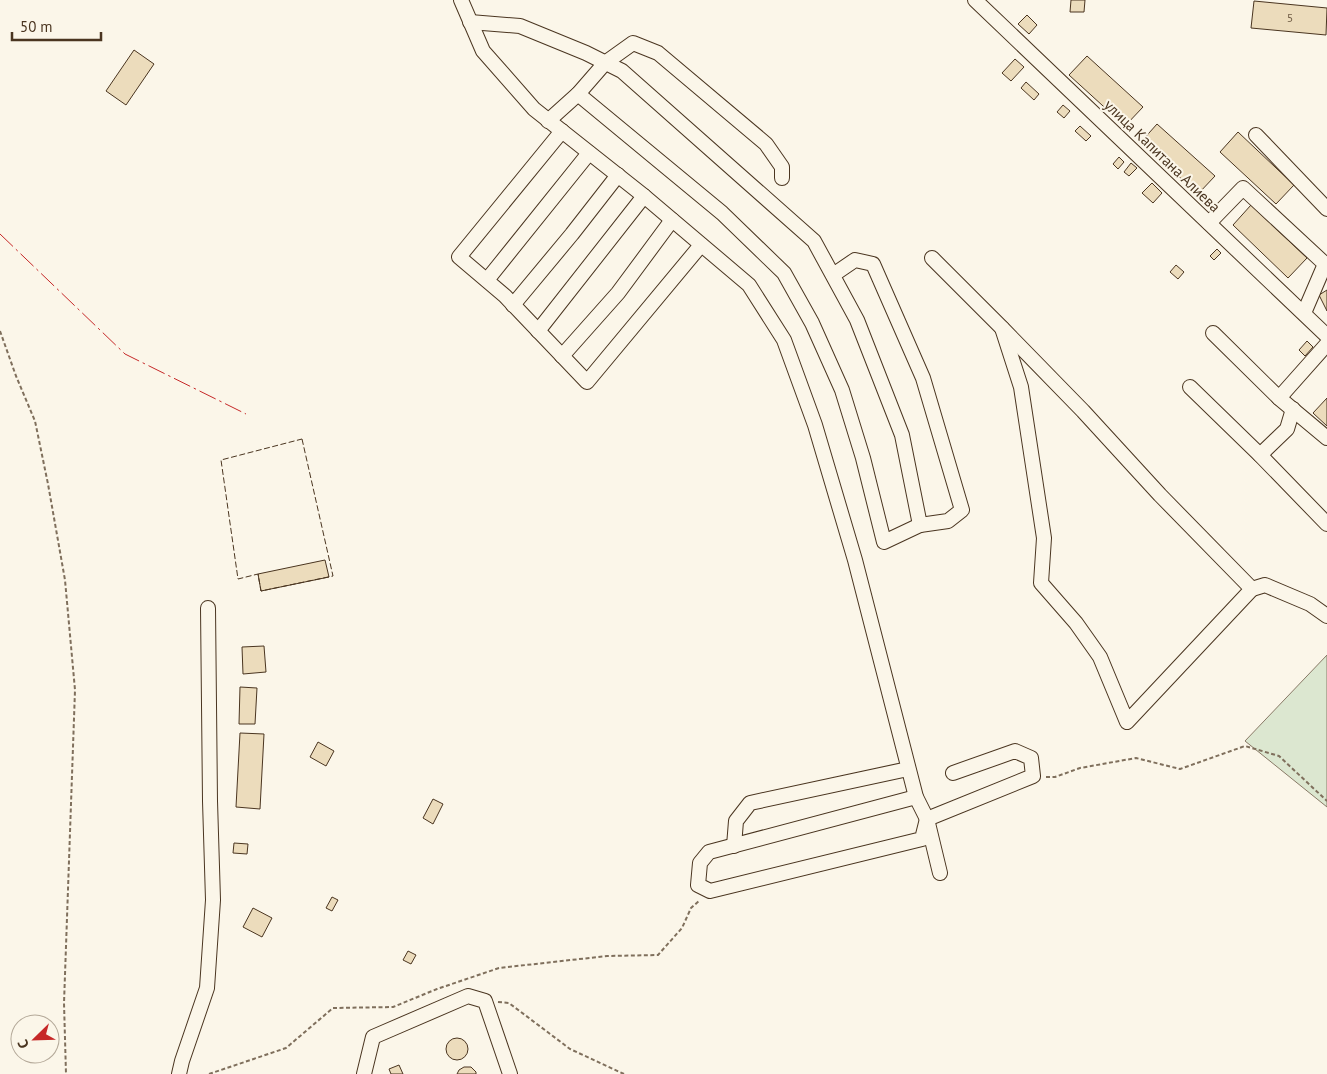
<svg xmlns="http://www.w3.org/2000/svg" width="1327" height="1074" font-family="'PT Sans',sans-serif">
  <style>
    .green { fill: #dce7d0; stroke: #887966 }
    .building { fill: #ecdcbc; stroke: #4a3520 }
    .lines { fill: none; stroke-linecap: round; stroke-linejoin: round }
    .minor-casing { stroke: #4a3520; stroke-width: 16 }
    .path { stroke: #7f6f5c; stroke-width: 2; stroke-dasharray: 4 2.5; stroke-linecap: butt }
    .minor { stroke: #fbf6e9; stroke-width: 14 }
    .fence { stroke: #4a3520; stroke-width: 1; stroke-dasharray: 6 2.5; stroke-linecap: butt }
    .power { stroke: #c62828; stroke-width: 1; stroke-dasharray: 18 4 2.5 4; stroke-linecap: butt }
    .labels { text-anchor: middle; stroke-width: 4; stroke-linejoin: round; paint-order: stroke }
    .number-label { font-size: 12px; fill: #725f47 }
    .street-label { font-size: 15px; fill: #4a3520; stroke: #fbf6e9 }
  </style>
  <rect width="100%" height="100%" fill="#fbf6e9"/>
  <path class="green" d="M1327,655V807L1245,741Z"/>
  <g class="building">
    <path d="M1071,0H1085L1084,12H1070Z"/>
    <path d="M1254,1L1327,8L1326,35L1251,28Z"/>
    <path d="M1027,15L1037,25L1029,34L1018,24Z"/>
    <path d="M134,50L154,64L126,105L106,91Z"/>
    <path d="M1087,56L1143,107L1125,126L1069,75Z"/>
    <path d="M1015,59L1024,67L1011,81L1002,73Z"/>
    <path d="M1026,82L1039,94L1034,100L1021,88Z"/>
    <path d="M1063,105L1070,111L1064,118L1057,112Z"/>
    <path d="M1157,124L1215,176L1198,194L1141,142Z"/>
    <path d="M1080,126L1091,136L1086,141L1075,131Z"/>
    <path d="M1238,132L1294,185L1276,204L1220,152Z"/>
    <path d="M1119,157L1124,162L1118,169L1113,164Z"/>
    <path d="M1131,163L1137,168L1129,176L1124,172Z"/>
    <path d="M1152,183L1162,193L1153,203L1142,193Z"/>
    <path d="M1251,205L1307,258L1288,278L1233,225Z"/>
    <path d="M1217,249L1221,253L1214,260L1210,256Z"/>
    <path d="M1176,265L1184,272L1178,279L1170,272Z"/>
    <path d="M1327,290V311L1319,295Z"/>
    <path d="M1307,341L1313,347L1305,356L1299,350Z"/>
    <path d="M1327,398V426L1313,413Z"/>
    <path d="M325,560L329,577L261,591L258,574Z"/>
    <path d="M264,646L266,672L243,674L242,647Z"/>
    <path d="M240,687L257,688L255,724H239Z"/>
    <path d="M240,733L264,734L260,809L236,807Z"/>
    <path d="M318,742L334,751L326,766L310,757Z"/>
    <path d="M433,799L443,804L433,824L423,818Z"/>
    <path d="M234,843L248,844L247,854L233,853Z"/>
    <path d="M332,897L338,900L332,911L326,908Z"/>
    <path d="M253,908L272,918L262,937L243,927Z"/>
    <path d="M408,951L416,955L411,964L403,960Z"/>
    <circle cx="457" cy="1049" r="11"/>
    <path d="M399,1065L403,1074H391L389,1069Z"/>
    <path d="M464,1067H471L476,1072V1074H457L459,1070Z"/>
  </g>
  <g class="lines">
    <g class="minor-casing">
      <g id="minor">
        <path d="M461,0L483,51L534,109L644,196L749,285L784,340L815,425L855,560L916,797L927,819L940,873"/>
        <path d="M975,0L1327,336"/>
        <path d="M470,22L520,26L586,53L622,71L814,241L857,320L902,435L920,525L948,521L962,510L923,378L873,264L855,260L833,275"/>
        <path d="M578,94L722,213L784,273L812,323L842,390L863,458L884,542L920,525"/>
        <path d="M548,121L578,94L605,63L633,43L658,53L766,144L782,167V178"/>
        <path d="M562,131L459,257L505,296L587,382L701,245"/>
        <path d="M1256,135L1327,209"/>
        <path d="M1209,223L1243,188L1325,264L1304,313"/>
        <path d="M932,258L1002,328L1083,411L1160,495L1252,589L1265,585L1310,604L1327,616"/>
        <path d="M487,280L589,153"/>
        <path d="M513,305L572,234L618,175"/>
        <path d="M1002,328L1021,387L1044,538L1041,583L1076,623L1100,657L1127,722L1252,589"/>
        <path d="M538,331L644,196"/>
        <path d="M1213,333L1279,398L1327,438"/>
        <path d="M562,356L618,293L672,220"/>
        <path d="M1190,387L1260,455L1327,524"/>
        <path d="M1279,398L1327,344"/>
        <path d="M1260,455L1287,429L1293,409"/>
        <path d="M916,797L709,852L700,863L698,885L710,891L922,839L927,819L1033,776L1031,758L1015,751L953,773"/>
        <path d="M734,846L736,821L750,803L908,769"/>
        <path d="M179,1074L182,1061L207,988L213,900L210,801L208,608"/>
        <path d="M364,1074L373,1037L468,996L485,1001L510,1074"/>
      </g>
    </g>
    <g class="path">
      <path d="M0,331L16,376L35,421L48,484L65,580L75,690L64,1003L66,1074"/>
      <path d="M1046,777H1055L1080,768L1136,758L1180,769L1245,746L1279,756L1327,801"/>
      <path d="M498,1002L509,1003L570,1049L624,1074"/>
      <path d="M209,1074L286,1048L333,1008L393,1007L437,989L499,968L607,956L658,955L682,928L691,908L699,901"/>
    </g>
    <use href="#minor" class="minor"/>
    <path class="fence" d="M302,439L333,576L261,591L258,574L238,579L221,460Z"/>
    <path class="power" d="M0,234L125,354L246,414"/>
  </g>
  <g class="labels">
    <g class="number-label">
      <text x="1290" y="22">5</text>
    </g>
    <g class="street-label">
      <text transform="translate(1162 156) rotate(44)" y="5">улица Капитана Алиева</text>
    </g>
  </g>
  <g transform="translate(35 1039) rotate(247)"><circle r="24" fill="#fbf6e9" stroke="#b4a999"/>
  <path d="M0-4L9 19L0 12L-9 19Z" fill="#c62828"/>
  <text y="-8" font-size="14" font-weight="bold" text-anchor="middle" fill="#4a3520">С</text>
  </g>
  <path d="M12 32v8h89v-8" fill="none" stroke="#4a3520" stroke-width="2.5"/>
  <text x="20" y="32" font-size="15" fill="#4a3520" stroke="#fbf6e9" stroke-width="4" paint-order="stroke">50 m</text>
</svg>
